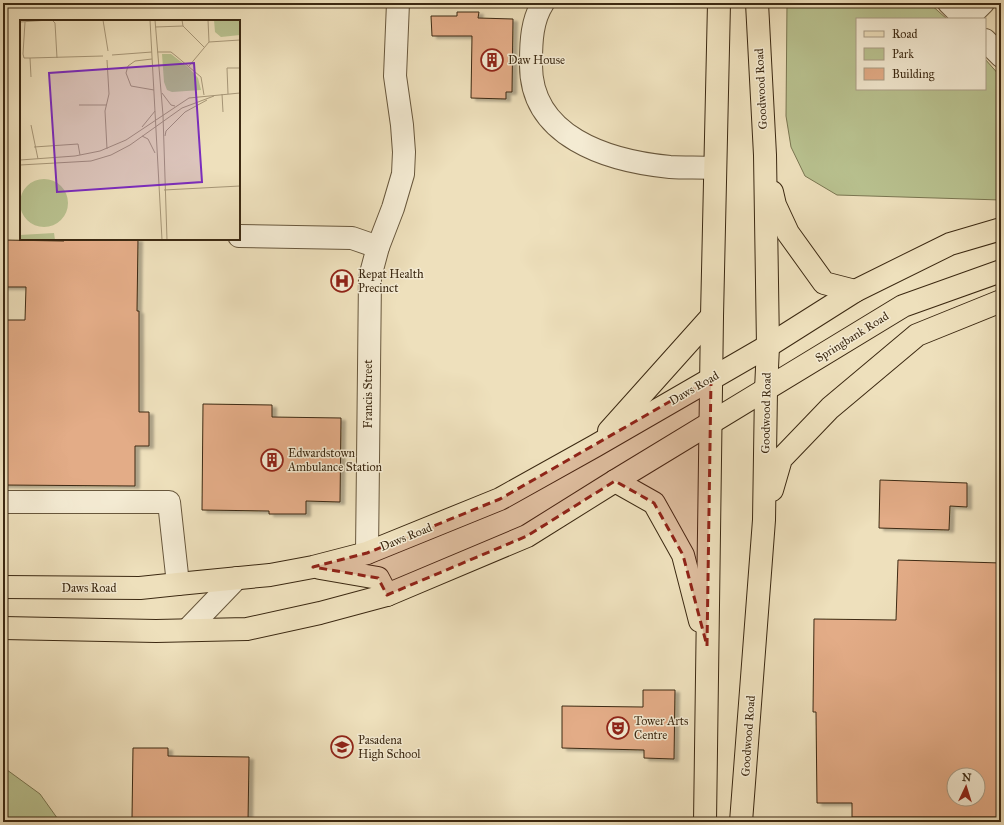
<svg xmlns="http://www.w3.org/2000/svg" width="1004" height="825" font-family="'IM FELL Great Primer',serif">
  <style>
    .green { fill: #b9c290; stroke: #7a7651 }
    .building { fill: #e3ac87; stroke: #3c2912; fill-rule: evenodd; filter: url(#shadow) }
    .lines { fill: none; stroke-linecap: round; stroke-linejoin: round }
    .minor-casing { stroke: #68573c; stroke-width: 24 }
    .major-casing { stroke: #3c2912; stroke-width: 24 }
    .minor { stroke: #f4ebd3; stroke-width: 22 }
    .major { stroke: #eee0bc; stroke-width: 22 }
    .marked { fill: #8f2418; fill-opacity: 0.2; stroke: #8f2418; stroke-width: 3; stroke-dasharray: 8 5; stroke-linejoin: round }
    .labels { text-anchor: middle; stroke-width: 3; stroke-linejoin: round; paint-order: stroke }
    .poi-label { font-size: 12px; fill: #3c2912; stroke: #f4ebd3; text-anchor: start }
    .street-label { font-size: 12px; fill: #3c2912; stroke: #f4ebd3 }
    .inset-road { fill: none; stroke: #a79778; stroke-width: 1 }
    .view { fill: #7b2cbf; fill-opacity: 0.15; stroke: #7b2cbf; stroke-width: 2 }
    .inset-edge { fill: none; stroke: #3c2912; stroke-width: 2 }
  </style>
  <defs>
    <filter id="shadow"><feDropShadow dx="4.5" dy="2.5" stdDeviation="1" flood-color="#0004"/></filter>
  </defs>
  <rect width="100%" height="100%" fill="#eee0bc"/>
  <filter id="stains"><feTurbulence type="fractalNoise" baseFrequency=".005" numOctaves="4"/><feColorMatrix values="0 0 0 0 .2 0 0 0 0 .09 0 0 0 0 .02 0 0 0 .5 -.17"/></filter>
  <radialGradient id="worn" r=".72"><stop offset=".6" stop-color="#630" stop-opacity="0"/><stop offset="1" stop-color="#630" stop-opacity=".3"/></radialGradient>
  <g class="green">
    <path d="M787,3H929L947,19H857V89H985V59L1001,77V200L837,195L805,176L791,147L786,116Z"/>
    <path d="M3,767L40,794L60,822H3Z"/>
  </g>
  <g class="building">
    <path d="M457,12H479L478,18L513,19L512,92H506V99L471,98L472,36H432L431,16H457Z"/>
    <path d="M65,239H138L137,311H139V412H149V446H135V486L3,485V320H25L26,287H3V240L64,241Z"/>
    <path d="M203,404L272,405V417L341,418L340,502L306,501V514H269V511L202,510Z"/>
    <path d="M880,480L967,483V507L950,506L949,530L879,528Z"/>
    <path d="M898,560L1001,563V817H852V803H817L816,712H813L814,619L896,620ZM954,775H978V799H954Z"/>
    <path d="M643,690H675L674,759L644,758V750L562,748V706L643,707Z"/>
    <path d="M133,748H168V756L249,757L248,822H148V818H132Z"/>
  </g>
  <g class="lines">
    <g class="minor-casing">
      <g id="minor">
        <path d="M543,3C532,20 531,41 531,62C529,137 608,161 670,167C685,168 700,167 715,168"/>
        <path d="M949,3L965,19"/>
        <path d="M967,19L983,3"/>
        <path d="M985,40L1001,56"/>
        <path d="M239,236L352,238L378,247"/>
        <path d="M3,502H169L178,584"/>
        <path d="M367,553L370,277L378,247L393,208L403,174L404,152L402,125L395,76L398,3"/>
        <path d="M187,630L237,578"/>
      </g>
    </g>
    <g class="major-casing">
      <g id="major">
        <path d="M772,192L775,205L788,233L824,283L855,291"/>
        <path d="M609,431L712,316"/>
        <path d="M615,481L654,503L683,555L700,621"/>
        <path d="M772,490L781,459L830,408L917,335L1001,301"/>
        <path d="M320,568L378,578L387,595"/>
        <path d="M3,587L140,588L178,584L270,575L313,567L367,553L500,499L595,446L768,346L855,291L950,244L1001,229"/>
        <path d="M3,628L156,631L247,629L320,613L387,595L527,536L615,481L903,306L1001,271"/>
        <path d="M705,822L712,316L719,3"/>
        <path d="M741,822L764,520L766,390L768,346L765,155L757,3"/>
      </g>
    </g>
    <use href="#minor" class="minor"/>
    <use href="#major" class="major"/>
  </g>
  <path class="marked" d="M711,378L707,646L683,555L654,503L615,481L527,536L387,595L378,578L313,567L367,553L500,499Z"/>
  <defs>
    <g id="building-ring" transform="scale(1.15)"><circle r="9.5" fill="#f4ebd3" stroke="#8f2418" stroke-width="1.5"/><path d="M-4-6H4V6H1V3H-1V6H-4ZM-2.5-4.3h1.7v1.8h-1.7ZM.8-4.3h1.7v1.8H.8ZM-2.5-1h1.7V.8h-1.7ZM.8-1h1.7V.8H.8Z" fill="#8f2418"/></g>
    <g id="hospital-ring" transform="scale(1.15)"><circle r="9.5" fill="#f4ebd3" stroke="#8f2418" stroke-width="1.5"/><path d="M-5-5h3v3.5h4V-5h3V5h-3V1.5h-4V5h-3Z" fill="#8f2418"/></g>
    <g id="theatre-ring" transform="scale(1.15)"><circle r="9.5" fill="#f4ebd3" stroke="#8f2418" stroke-width="1.5"/><path d="M-5-5.5Q0-4 5-5.5V0Q5 5 0 6Q-5 5-5 0ZM-3.3-2.5H-1v1.5H-3.3ZM1-2.5H3.3v1.5H1ZM-2.8 1Q0 5.5 2.8 1Z" fill="#8f2418"/></g>
    <g id="school-ring" transform="scale(1.15)"><circle r="9.5" fill="#f4ebd3" stroke="#8f2418" stroke-width="1.5"/><path d="M0-5L7-2L0 1L-7-2ZM-4 1L0 2.5L4 1V4Q0 6-4 4Z" fill="#8f2418"/></g>
  </defs>
  <g fill-rule="evenodd">
    <use href="#building-ring" x="492" y="60"/>
    <use href="#hospital-ring" x="342" y="281"/>
    <use href="#building-ring" x="272" y="460"/>
    <use href="#theatre-ring" x="618" y="728"/>
    <use href="#school-ring" x="342" y="747"/>
  </g>
  <g class="labels">
    <g class="poi-label">
      <text x="508" y="64">Daw House</text>
      <text x="358" y="278">Repat Health<tspan x="358" dy="14">Precinct</tspan></text>
      <text x="288" y="457">Edwardstown<tspan x="288" dy="14">Ambulance Station</tspan></text>
      <text x="634" y="725">Tower Arts<tspan x="634" dy="14">Centre</tspan></text>
      <text x="358" y="744">Pasadena<tspan x="358" dy="14">High School</tspan></text>
    </g>
    <g class="street-label">
      <text transform="translate(761 89) rotate(-93)" y="4">Goodwood Road</text>
      <text transform="translate(852 337) rotate(-32)" y="4">Springbank Road</text>
      <text transform="translate(694 388) rotate(-30)" y="4">Daws Road</text>
      <text transform="translate(368 394) rotate(-90)" y="4">Francis Street</text>
      <text transform="translate(766 413) rotate(-89)" y="4">Goodwood Road</text>
      <text transform="translate(406 537) rotate(-22)" y="4">Daws Road</text>
      <text x="89" y="592">Daws Road</text>
      <text transform="translate(748 736) rotate(-86)" y="4">Goodwood Road</text>
    </g>
  </g>
  <g transform="translate(20 20)">
    <rect width="220" height="220" fill="#eee0bc"/>
    <path d="M194,0H220V15L201,17L195,12ZM142,34H151L169,48L178,58L181,70L152,72L147,70L144,62ZM0 183a24 24 0 1 1 48 0a24 24 0 1 1-48 0ZM34,213L35,220H0V215Z" fill="#b9c290"/>
    <path class="inset-road" d="M32,0L35,3L37,38M83,0L88,31M130,0L142,220M135,0L143,95L147,220M162,0L163,6L184,27M0,2L29,0M5,2L3,34L4,38H10M135,7L163,6M189,22L220,20M137,32H151L156,36L181,57L184,75M92,35L132,32M132,39L115,41L108,46L106,53L111,66L134,70M87,40L89,74L85,91L87,129M169,46L189,22L188,0M11,57L10,38L83,36M142,73L151,85L155,86M202,74L203,92M208,74L207,48H220M59,85H86M11,105L18,139M122,107L135,91M122,116L128,119L135,133M145,116L146,111L165,92L187,80M14,127L58,124L60,135M0,140L55,136L80,131L106,120L169,78L220,73M0,145L71,141L91,135L110,125L162,88L194,76M144,170L220,166"/>
    <path class="view" d="M174,43L182,162L37,172L29,53Z"/>
    <rect width="220" height="220" class="inset-edge"/>
  </g>
  <rect width="1004" height="825" fill="none" stroke="#eee0bc" stroke-width="16"/>
  <rect x="4" y="4" width="996" height="817" fill="none" stroke="#3c2912" stroke-width="2"/>
  <rect x="8" y="8" width="988" height="809" fill="none" stroke="#3c2912"/>
  <rect x="856" y="18" width="130" height="72" fill="#f4ebd3" stroke="#aa9d86"/>
  <rect x="864" y="31" width="20" height="6" fill="#eee0bc" stroke="#aa9d86"/>
  <text x="892" y="38" font-size="12" fill="#3c2912">Road</text>
  <rect x="864" y="48" width="20" height="12" fill="#b9c290" stroke="#aa9d86"/>
  <text x="892" y="58" font-size="12" fill="#3c2912">Park</text>
  <rect x="864" y="68" width="20" height="12" fill="#e3ac87" stroke="#aa9d86"/>
  <text x="892" y="78" font-size="12" fill="#3c2912">Building</text>
  <g transform="translate(966 787) rotate(4)"><circle r="19" fill="#f4ebd3" stroke="#aa9d86"/>
  <path d="M0-3L7 15L0 10L-7 15Z" fill="#8f2418"/>
  <text y="-6" font-size="11" font-weight="bold" text-anchor="middle" fill="#3c2912">N</text>
  </g>
  <rect width="100%" height="100%" filter="url(#stains)"/>
  <rect width="100%" height="100%" fill="url(#worn)"/>
</svg>
